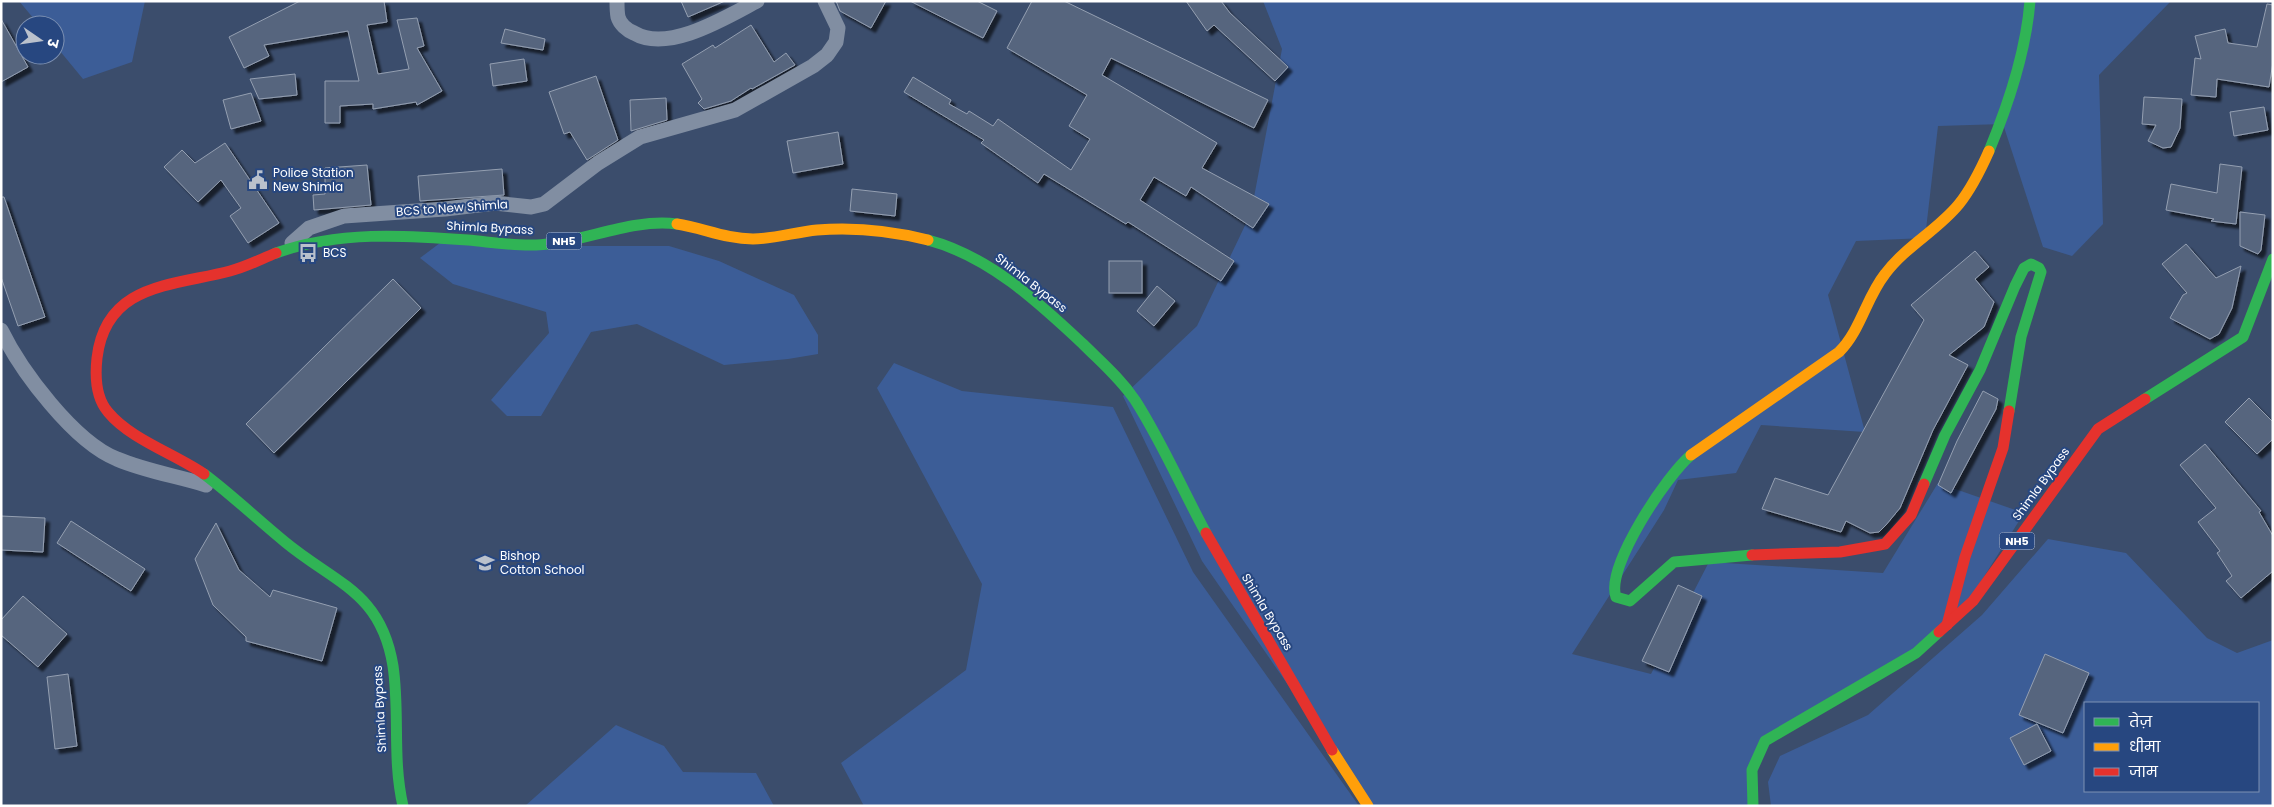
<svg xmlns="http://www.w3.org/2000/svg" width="2274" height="807" font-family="Poppins,'Noto Sans Devanagari',sans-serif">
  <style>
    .green { fill: #3c5d97; fill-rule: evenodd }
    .building { fill: #56657e; stroke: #949fb1; filter: url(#shadow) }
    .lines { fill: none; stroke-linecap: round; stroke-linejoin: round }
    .street { stroke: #818ea2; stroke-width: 15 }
    .fast { stroke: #30b455; stroke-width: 11 }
    .slow { stroke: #ff9f0a; stroke-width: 11 }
    .jam { stroke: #e5322d; stroke-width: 11 }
    .labels { text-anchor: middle; stroke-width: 4; stroke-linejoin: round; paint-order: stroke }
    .shield { fill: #274780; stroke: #bec8d9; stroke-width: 1 }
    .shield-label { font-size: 11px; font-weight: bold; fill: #fff }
    .poi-label { font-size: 12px; fill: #fff; stroke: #274780; text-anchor: start }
    .street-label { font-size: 12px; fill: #fff; stroke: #274780 }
  </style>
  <defs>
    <filter id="shadow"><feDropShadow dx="4.5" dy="4.5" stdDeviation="1" flood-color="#0009"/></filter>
  </defs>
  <rect width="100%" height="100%" fill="#3b4d6c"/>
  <g class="green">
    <path d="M19,1H145L132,62L83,79L55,45V25H39Z"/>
    <path d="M1263,1H2171L2099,75L2103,224L2072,256L2043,247L2003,124L1938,126L1925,238L1856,241L1828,295L1865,432L1761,425L1736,473L1678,480L1664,510L1572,654L1651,674L1709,562L1883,573L1938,483L2024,513L1970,599L1913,650L1761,738L1749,806H1375L1368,800L1202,561L1123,396L1197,326L1251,213L1282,49Z"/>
    <path d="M444,240L584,246H669L719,261L794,295L818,335V354L788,359L724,365L637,324L591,332L541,416H507L491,400L549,333L546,312L453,284L420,258Z"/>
    <path d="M894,363L962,391L1113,407L1193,572L1359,806H864L841,763L966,670L982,584L877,388Z"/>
    <path d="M2048,539L2126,553L2207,638L2237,653L2273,640V806H1771L1768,782L1780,756L1868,715L1982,615ZM2085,703H2258V791H2085Z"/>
    <path d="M616,725L664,746L683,772L756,773L774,806H525Z"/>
  </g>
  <g class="building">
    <path d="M300,1H384L387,22L367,25L378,74L409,69L397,20L417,18L424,46L417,48L442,91L417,105L416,102L373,109V104L340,106V123H325V81H359L348,31L264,45L269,56L244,68L229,37Z"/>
    <path d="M681,1H725L688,17Z"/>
    <path d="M836,1H886L871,28L840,11Z"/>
    <path d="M910,1H977L997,11L983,38Z"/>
    <path d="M1032,1H1064L1268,100L1254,128L1111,58L1102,75L1217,143L1202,168L1269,204L1253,228L1191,187L1186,196L1154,177L1140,200L1234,261L1221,281L1128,222L1126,224L1044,174L1038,183L981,143L984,140L904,92L913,77L951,100L949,104L967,114L969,111L993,126L998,119L1071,170L1090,139L1069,126L1087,95L1007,48Z"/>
    <path d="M1186,1H1221L1230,13L1288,67L1275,81L1214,25L1207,31Z"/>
    <path d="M2267,4L2273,5V62L2269,87L2217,79L2216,97L2191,95L2195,58L2201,59L2195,36L2225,29L2228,43L2257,47Z"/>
    <path d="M1,19L28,67L1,82Z"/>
    <path d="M751,25L774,62L786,53L795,65L752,89L751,88L731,101L704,109L698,103L702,99L682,64L713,45L715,48Z"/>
    <path d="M505,29L545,39L543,50L501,43Z"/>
    <path d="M524,59L527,81L493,86L490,64Z"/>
    <path d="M295,74L297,95L259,99L250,79Z"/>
    <path d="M596,76L618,140L587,160L570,132L564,134L549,92Z"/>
    <path d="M251,93L261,121L231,129L223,100Z"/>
    <path d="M2144,97L2182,99L2180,128L2171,147L2163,148L2148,141L2156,125L2142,124Z"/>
    <path d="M666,98L667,120L631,131L630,100Z"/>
    <path d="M2264,107L2268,130L2234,136L2230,112Z"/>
    <path d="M838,132L843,164L793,173L787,141Z"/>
    <path d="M225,143L279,223L248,243L230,216L241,208L221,180L198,202L164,167L182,150L195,163Z"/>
    <path d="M2220,164L2242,167L2236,224L2211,221L2214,219L2166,210L2171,184L2217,193Z"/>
    <path d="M367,165L371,205L314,210L313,195L325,194V168Z"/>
    <path d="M502,169L504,195L420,201L418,176Z"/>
    <path d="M852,189L897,194L895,216L850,211Z"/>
    <path d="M1,197H4L45,317L18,326L1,277Z"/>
    <path d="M2240,212L2265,215L2261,250L2258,254L2240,246Z"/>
    <path d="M2186,244L2216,278L2241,266L2232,308L2219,334L2210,339L2170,318L2183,295L2187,293L2162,264Z"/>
    <path d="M1975,251L1989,267L1975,279L1994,302L1984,327L1949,355L1968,365L1933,430L1900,508L1886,525L1879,532L1870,533L1846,521L1841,532L1762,509L1775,478L1828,495L1924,320L1911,305Z"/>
    <rect x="1109" y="261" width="33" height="32"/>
    <path d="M393,279L421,308L274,453L246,424Z"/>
    <path d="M1157,286L1175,301L1154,326L1137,311Z"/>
    <path d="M1983,391L1998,399L1996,409L1951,493L1938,485L1957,441Z"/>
    <path d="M2249,398L2273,422V439L2257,454L2225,422Z"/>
    <path d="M2205,444L2261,511L2259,512L2273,536V571L2241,598L2226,581L2232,576L2217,553L2220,551L2198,522L2216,508L2180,465Z"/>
    <path d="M1,516L45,518L43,552L1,550Z"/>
    <path d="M71,521L145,569L131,591L57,543Z"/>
    <path d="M216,523L239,570L270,597L273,590L337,608L322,661L246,641V637L213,605L195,559Z"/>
    <path d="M1678,585L1702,596L1669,672L1642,661Z"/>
    <path d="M23,596L67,634L38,667L1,635V620Z"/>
    <path d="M2045,654L2089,673L2063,733L2019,715Z"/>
    <path d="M68,674L77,746L55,749L47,677Z"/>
    <path d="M2037,724L2051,751L2024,765L2010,738Z"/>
  </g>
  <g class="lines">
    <g class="street">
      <path d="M617,1C617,6 617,12 618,17C620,24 627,30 634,33C668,53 725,18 757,1"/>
      <path d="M292,243L309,228L344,216L445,209L495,203L531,207L544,204L598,163L640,137L735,110L813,66L827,55L836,42L838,28L825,1"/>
      <path d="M1,330C21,371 74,442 117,459C145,471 177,476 206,485"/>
    </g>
    <g class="fast">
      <path d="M1989,151C2009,103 2026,52 2030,1"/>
      <path d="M928,240C989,256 1038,302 1083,344C1101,362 1120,378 1135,400C1162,442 1182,489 1206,533"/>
      <path d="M276,253C338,231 404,235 468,240C490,242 513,246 536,245C583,243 630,218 677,224"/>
      <path d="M2145,399L2243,337L2273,259"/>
      <path d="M1691,455C1667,475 1605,567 1616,597L1630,601L1674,562L1752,555"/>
      <path d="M204,474C232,495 258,520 285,542C336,584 381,592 393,666C400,713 392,758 403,806"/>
      <path d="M1924,484L1945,435L1980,370L2015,286L2024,268L2031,264L2039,268L2041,272L2021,337L2009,411"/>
      <path d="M1753,806L1752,770L1765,741L1916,653L1939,632"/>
    </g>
    <g class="slow">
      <path d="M677,224C703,228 726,239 753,239C774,239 796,232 817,230C854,227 892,231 928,240"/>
      <path d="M1691,455L1839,352C1861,330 1866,298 1885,274C1906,246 1938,230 1959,204C1972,188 1981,169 1989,151"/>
      <path d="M1332,750L1368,806"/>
    </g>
    <g class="jam">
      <path d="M204,474C175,454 130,439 108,412C96,398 95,376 97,358C106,283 173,286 230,271C246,267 261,259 276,253"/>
      <path d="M1206,533L1332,750"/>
      <path d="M1752,555L1840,552L1885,544L1911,515L1924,484"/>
      <path d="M1947,625L1965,557L2003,448L2009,411"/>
      <path d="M1939,632L1973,601L2098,429L2145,399"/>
    </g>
  </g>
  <defs>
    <g id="civic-bare" transform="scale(1.5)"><path d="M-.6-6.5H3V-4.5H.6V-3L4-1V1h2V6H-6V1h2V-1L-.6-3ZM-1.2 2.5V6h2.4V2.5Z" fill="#bac1cc" stroke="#274780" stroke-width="2.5" paint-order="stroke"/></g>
    <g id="bus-bare" transform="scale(1.5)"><path d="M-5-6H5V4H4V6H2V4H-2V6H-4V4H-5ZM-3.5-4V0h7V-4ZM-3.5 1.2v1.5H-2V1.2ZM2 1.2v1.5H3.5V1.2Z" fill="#bac1cc" stroke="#274780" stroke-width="2.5" paint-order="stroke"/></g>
    <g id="school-bare" transform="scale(1.5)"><path d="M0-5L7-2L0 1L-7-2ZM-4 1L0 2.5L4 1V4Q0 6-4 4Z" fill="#bac1cc" stroke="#274780" stroke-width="2.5" paint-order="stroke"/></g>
  </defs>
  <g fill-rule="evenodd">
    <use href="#civic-bare" x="258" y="180"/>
    <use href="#bus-bare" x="308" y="253"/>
    <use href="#school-bare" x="485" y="563"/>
  </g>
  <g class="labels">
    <g class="shield">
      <rect x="546.5" y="232.5" width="35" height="17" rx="4"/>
      <rect x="1999.5" y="532.5" width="35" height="17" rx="4"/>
    </g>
    <g class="shield-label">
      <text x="564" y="245">NH5</text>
      <text x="2017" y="545">NH5</text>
    </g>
    <g class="poi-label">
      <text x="273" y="177">Police Station<tspan x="273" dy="14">New Shimla</tspan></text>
      <text x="323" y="257">BCS</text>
      <text x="500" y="560">Bishop<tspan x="500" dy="14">Cotton School</tspan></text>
    </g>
    <g class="street-label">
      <text transform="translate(452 208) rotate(-4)" y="4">BCS to New Shimla</text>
      <text transform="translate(490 228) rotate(3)" y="4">Shimla Bypass</text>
      <text transform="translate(1031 283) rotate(38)" y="4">Shimla Bypass</text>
      <text transform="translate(2041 484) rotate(-54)" y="4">Shimla Bypass</text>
      <text transform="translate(1267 612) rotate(59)" y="4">Shimla Bypass</text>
      <text transform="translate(380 709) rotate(-93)" y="4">Shimla Bypass</text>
    </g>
  </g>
  <rect width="2274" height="807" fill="none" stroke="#ffffff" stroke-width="5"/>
  <rect x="2084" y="702" width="175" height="90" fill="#274780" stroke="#7d91b3"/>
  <rect x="2094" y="718" width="25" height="8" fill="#30b455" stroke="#7d91b3"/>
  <text x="2129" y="727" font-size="15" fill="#ffffff">तेज़</text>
  <rect x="2094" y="743" width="25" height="8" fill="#ff9f0a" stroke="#7d91b3"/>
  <text x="2129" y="752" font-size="15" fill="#ffffff">धीमा</text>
  <rect x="2094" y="768" width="25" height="8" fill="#e5322d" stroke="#7d91b3"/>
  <text x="2129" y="777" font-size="15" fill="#ffffff">जाम</text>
  <g transform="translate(40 40) rotate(103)"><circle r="24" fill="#274780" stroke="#7d91b3"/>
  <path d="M0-4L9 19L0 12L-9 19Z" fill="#bac1cc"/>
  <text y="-8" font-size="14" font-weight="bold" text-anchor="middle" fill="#ffffff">उ</text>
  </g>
</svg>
